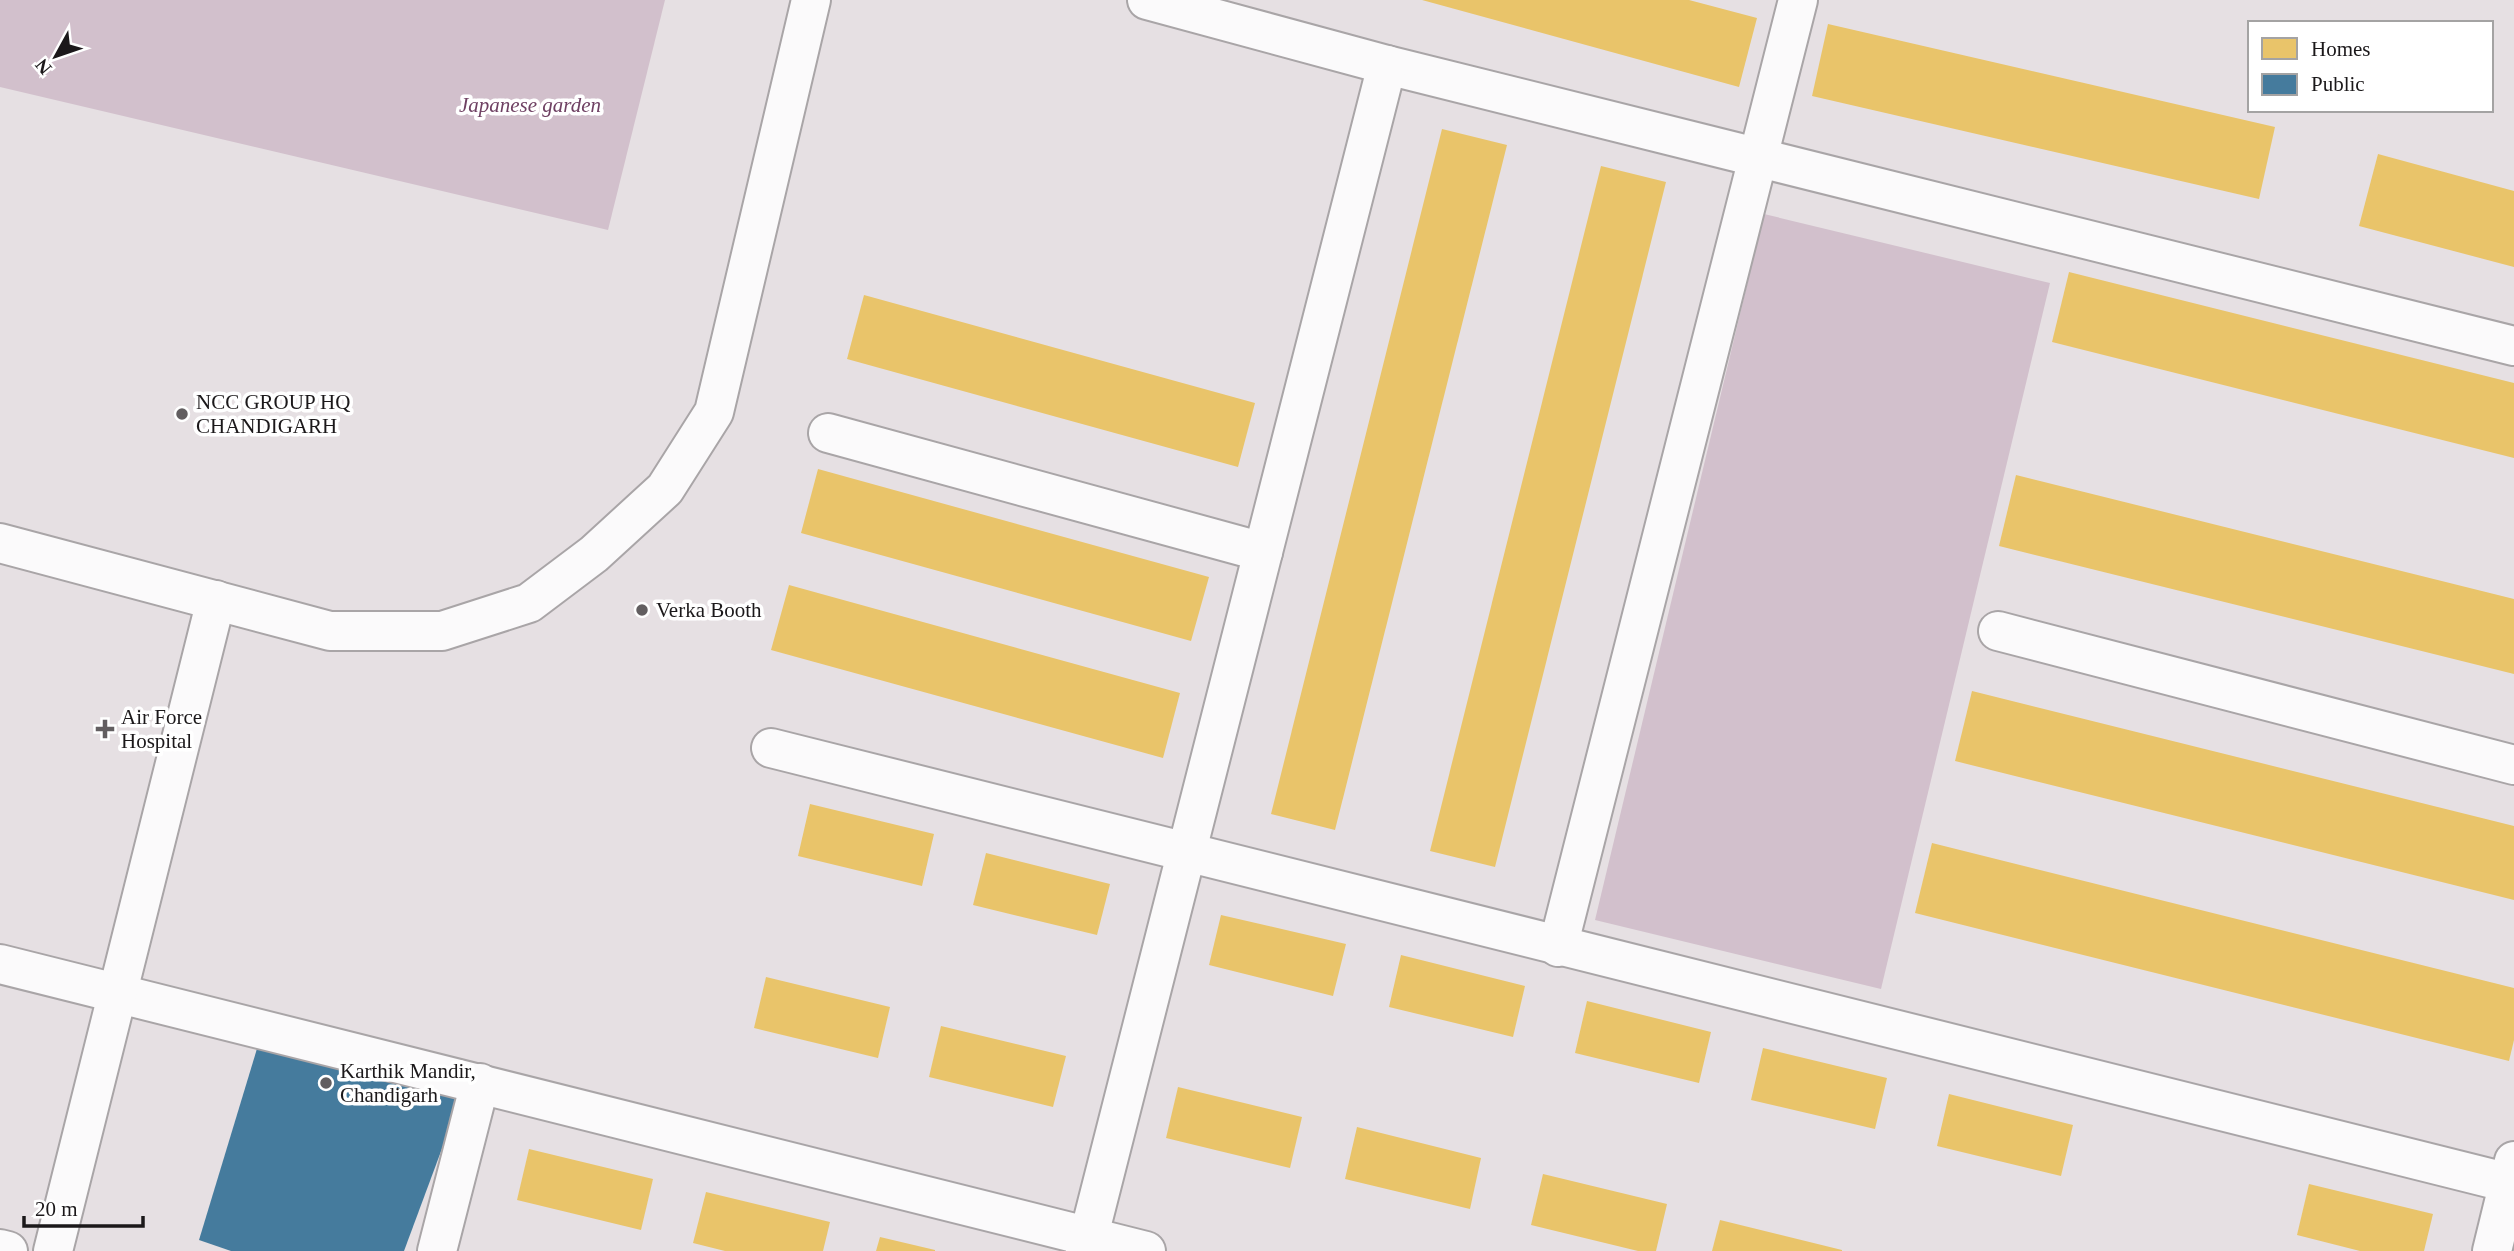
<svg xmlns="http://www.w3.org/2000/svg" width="2514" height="1251" font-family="Georgia,serif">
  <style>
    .green { fill: #d2c0cc }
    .homes { fill: #e9c46a }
    .public { fill: #457b9d }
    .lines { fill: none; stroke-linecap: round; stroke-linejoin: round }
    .street-casing { stroke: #a9a5a7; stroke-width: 42 }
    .secondary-casing { stroke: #a9a5a7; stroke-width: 42 }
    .street { stroke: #fbfafb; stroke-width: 38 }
    .secondary { stroke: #fbfafb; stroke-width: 38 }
    .poi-dot { fill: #625e60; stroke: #fff; stroke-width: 2.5 }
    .labels { text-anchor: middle; stroke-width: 7; stroke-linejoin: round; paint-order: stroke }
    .park-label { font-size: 21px; font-style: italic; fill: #6f4163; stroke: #fff }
    .poi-label { font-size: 21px; fill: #1b181a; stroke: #fff; text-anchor: start }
  </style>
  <rect width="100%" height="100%" fill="#e6e0e3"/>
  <g class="green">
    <path d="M0,0H665L608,230L0,87Z"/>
    <path d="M1764,214L2050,283L1881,989L1595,920Z"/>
  </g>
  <g class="homes">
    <path d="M1422,0H1689L1757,18L1739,87Z"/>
    <path d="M1828,24L2275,127L2259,199L1812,96Z"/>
    <path d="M1442,129L1507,145L1335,830L1271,814Z"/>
    <path d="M2378,154L2514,191V267L2359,226Z"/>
    <path d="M1601,166L1666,182L1495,867L1430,851Z"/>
    <path d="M2069,272L2514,383V458L2052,342Z"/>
    <path d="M864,295L1255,403L1238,467L847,359Z"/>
    <path d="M818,469L1209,577L1191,641L801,533Z"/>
    <path d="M2016,475L2514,599V674L1999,546Z"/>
    <path d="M789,585L1180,693L1163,758L771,650Z"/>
    <path d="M1972,691L2514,826V900L1955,761Z"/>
    <path d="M810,804L934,834L922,886L798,856Z"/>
    <path d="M1932,843L2514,988V1040L2509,1061L1915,913Z"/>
    <path d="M986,853L1110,884L1097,935L973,905Z"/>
    <path d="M1221,915L1346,944L1333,996L1209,965Z"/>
    <path d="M1401,955L1525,986L1513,1037L1389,1007Z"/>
    <path d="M766,977L890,1007L878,1058L754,1028Z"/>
    <path d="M1587,1001L1711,1032L1699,1083L1575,1053Z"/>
    <path d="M941,1026L1066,1056L1053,1107L929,1077Z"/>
    <path d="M1763,1048L1887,1078L1875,1129L1751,1100Z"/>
    <path d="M1178,1087L1302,1117L1290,1168L1166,1138Z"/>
    <path d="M1949,1094L2073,1125L2061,1176L1937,1146Z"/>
    <path d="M1357,1127L1481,1158L1470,1209L1345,1179Z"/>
    <path d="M529,1149L653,1179L641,1230L517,1200Z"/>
    <path d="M1543,1174L1667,1204L1656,1251H1638L1531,1225Z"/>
    <path d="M2309,1184L2433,1214L2424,1251H2360L2297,1235Z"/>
    <path d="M706,1192L830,1222L823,1251H725L693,1243Z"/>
    <path d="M1720,1220L1842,1250V1251H1712Z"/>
    <path d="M880,1237L935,1250V1251H876Z"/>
  </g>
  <path class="public" d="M259,1042L463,1092L404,1251H231L199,1240Z"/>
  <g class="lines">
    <g class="street-casing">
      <g id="street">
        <path d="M1147,0L1387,65L2514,346"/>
        <path d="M828,433L1263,552"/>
        <path d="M1998,631L2514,765"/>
        <path d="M771,748L2509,1183"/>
        <path d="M1558,947L1798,0"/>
        <path d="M0,964L1146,1251"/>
        <path d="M0,1249L8,1251"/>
        <path d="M53,1251L216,600"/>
        <path d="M437,1251L480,1083"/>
        <path d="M1085,1251L1387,65"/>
        <path d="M2492,1251L2514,1161"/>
      </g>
    </g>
    <g class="secondary-casing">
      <path id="secondary" d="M0,543L330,631H442L529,603L594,554L665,489L714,412L811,0"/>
    </g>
    <use href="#street" class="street"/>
    <use href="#secondary" class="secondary"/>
  </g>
  <g class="poi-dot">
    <circle cx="182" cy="414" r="7"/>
    <circle cx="642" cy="610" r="7"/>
    <path d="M101.5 718.5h7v7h7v7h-7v7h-7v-7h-7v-7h7z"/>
    <circle cx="326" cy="1083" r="7"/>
  </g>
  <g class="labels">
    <g class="park-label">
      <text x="530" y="112">Japanese garden</text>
    </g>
    <g class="poi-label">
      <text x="196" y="409">NCC GROUP HQ<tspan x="196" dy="24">CHANDIGARH</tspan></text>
      <text x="656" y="617">Verka Booth</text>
      <text x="121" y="724">Air Force<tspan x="121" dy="24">Hospital</tspan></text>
      <text x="340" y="1078">Karthik Mandir,<tspan x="340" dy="24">Chandigarh</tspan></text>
    </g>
  </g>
  <rect x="2248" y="21" width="245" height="91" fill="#ffffff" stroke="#a4a3a3" stroke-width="2"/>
  <rect x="2262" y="38" width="35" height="21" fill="#e9c46a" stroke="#a4a3a3" stroke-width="2"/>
  <text x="2311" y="56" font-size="21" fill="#1b181a">Homes</text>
  <rect x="2262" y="74" width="35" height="21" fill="#457b9d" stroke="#a4a3a3" stroke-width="2"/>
  <text x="2311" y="91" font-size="21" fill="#1b181a">Public</text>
  <g transform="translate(56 56) rotate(230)" stroke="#ffffff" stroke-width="5" paint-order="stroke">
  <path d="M0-5L12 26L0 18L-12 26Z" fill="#1b181a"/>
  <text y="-10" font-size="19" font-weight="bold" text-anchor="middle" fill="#1b181a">N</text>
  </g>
  <path d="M24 1216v10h119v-10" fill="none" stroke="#1b181a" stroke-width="3.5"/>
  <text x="35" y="1216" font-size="21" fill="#1b181a" stroke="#ffffff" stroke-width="5" paint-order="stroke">20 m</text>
</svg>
